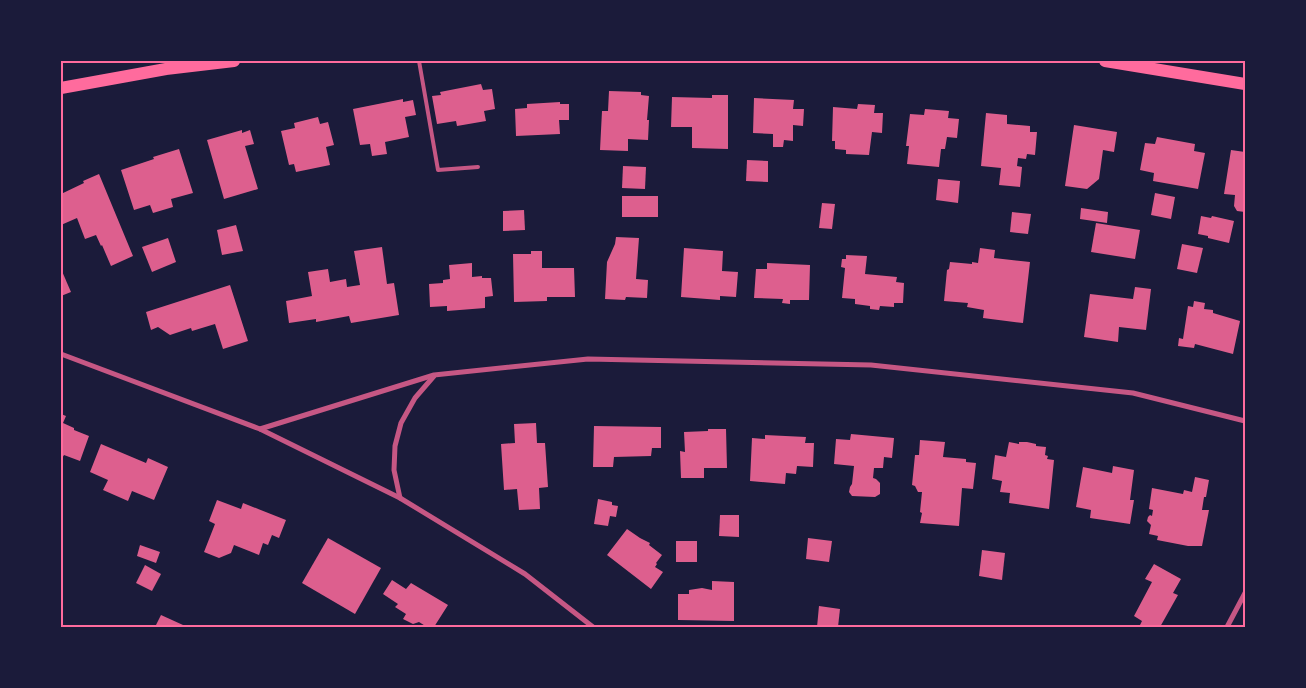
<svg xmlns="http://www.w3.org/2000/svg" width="1306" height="688" font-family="Lato,sans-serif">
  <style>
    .building { fill: #dd5f8e }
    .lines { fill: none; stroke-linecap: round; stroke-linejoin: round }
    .service { stroke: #c65784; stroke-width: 4 }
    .minor { stroke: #c65784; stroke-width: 5 }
    .primary { stroke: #ff6b9d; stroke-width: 12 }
    .neatline { fill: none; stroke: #ff6b9d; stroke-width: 2 }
  </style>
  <rect width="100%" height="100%" fill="#1b1b3a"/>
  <g class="building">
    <path d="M481,84L483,90L492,89L495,109L484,111L486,121L457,126L456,121L437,124L432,96L441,95L440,92Z"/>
    <path d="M609,91L641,92V95L649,96L647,120H649L648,140L628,139V151L600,150L602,111H608Z"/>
    <path d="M712,95H728V149L692,148V127H671L672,97L712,98Z"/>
    <path d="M754,98L794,100L793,109H804L803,126L793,125V141L784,140L783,147H773V134L753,133Z"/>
    <path d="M403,99V102L413,100L416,115L405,117L409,137L385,142L387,154L372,156L370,144L360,145L353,109Z"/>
    <path d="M560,102V104H569V120H559L560,134L516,136L515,109L527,108V104Z"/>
    <path d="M858,104L875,105L874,113H883L882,133L872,132L869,155L846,154V150L835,149V141H832L833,107L857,109Z"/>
    <path d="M925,109L949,111L948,118L959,119L957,138L947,137L945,149H941L939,167L907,164L909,146H906L910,114L924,115Z"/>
    <path d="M986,113L1007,115V124L1030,126V132H1037L1035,155L1027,154L1026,159L1018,158L1017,166L1022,167L1020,187L999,185L1001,168L981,166Z"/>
    <path d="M318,117L320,124L328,122L334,145L326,147L330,165L296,172L294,164L289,165L281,131L295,128L294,123Z"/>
    <path d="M1074,125L1117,132L1114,152L1103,150L1099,179L1087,189L1065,186Z"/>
    <path d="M242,130V133L250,130L254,144L245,146L258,189L224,199L207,140Z"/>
    <path d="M1157,137L1195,144L1194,151L1205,153L1198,189L1153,181L1154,173L1140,170L1145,143L1155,144Z"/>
    <path d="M179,149L193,193L171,199L173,207L153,213L150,205L134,210L121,170L154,159L153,157Z"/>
    <path d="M1231,150L1245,152V212L1237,211L1234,206L1235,195L1224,194Z"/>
    <path d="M747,160L768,161V182L746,181Z"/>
    <path d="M623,166L646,167L645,189L622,188Z"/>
    <path d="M99,174L133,256L111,266L102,245L101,246L96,235L85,239L77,218L61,225V194L84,183L83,181Z"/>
    <path d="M938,179L960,181L958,203L936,200Z"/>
    <path d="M1155,193L1175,197L1171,219L1151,215Z"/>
    <rect x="622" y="196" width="36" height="21"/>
    <path d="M822,203L835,204L832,229L819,228Z"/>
    <path d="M1081,208L1108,212L1107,223L1080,219Z"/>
    <path d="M524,210L525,230L503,231V211Z"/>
    <path d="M1012,212L1031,214L1028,234L1010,232Z"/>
    <path d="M1201,216L1211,218L1212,216L1234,221L1229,243L1208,238V236L1198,234Z"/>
    <path d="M1096,223L1140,230L1135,259L1091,252Z"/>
    <path d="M236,225L243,251L222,255L217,230Z"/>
    <path d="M616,237L639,238L636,279L648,280L647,298L626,297L625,300L605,299L607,262L615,244Z"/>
    <path d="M168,238L176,262L152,272L142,247Z"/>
    <path d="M1182,244L1203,248L1197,273L1177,269Z"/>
    <path d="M382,247L387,284L394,283L399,315L351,323L349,316L316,322V319L289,323L286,301L312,296L308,272L328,269L330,282L346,279L347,287L360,285L354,251Z"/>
    <path d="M684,248L723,251L722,271L738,272L736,297L720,296V300L681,297Z"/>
    <path d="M980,248L995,250L994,258L1030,262L1023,323L983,318L984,310L967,307L968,303L944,301L947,270L949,269L950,262L972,264V262L978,263Z"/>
    <path d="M531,251H542V268H574L575,297H547V301L514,302L513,254H531Z"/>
    <path d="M846,255L867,256L865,274L897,277L896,282L904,283L903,303H894V307L880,306L879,310L870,309V306L855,304V299L842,298L845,268L841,267L842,259H846Z"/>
    <path d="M472,263V277L482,276V278H491L493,296L485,297V308L447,311V306L430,307L429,284L443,283V280L450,279L449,265Z"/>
    <path d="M767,263L810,265L809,300H790V304L782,303L783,299L754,298L756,269H767Z"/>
    <path d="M61,269L71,292L61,296Z"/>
    <path d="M230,285L248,341L223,349L215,324L192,331L191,328L170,335L158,327L151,330L146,312Z"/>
    <path d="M1135,287L1151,289L1146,330L1119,327L1118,342L1084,337L1090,294L1133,299Z"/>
    <path d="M1194,301L1205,303L1204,309L1213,310V313L1240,321L1233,354L1195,344L1194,348L1178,346L1179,338L1183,339L1188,306L1193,307Z"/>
    <path d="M61,414L66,416L63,423L74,428V430L89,436L80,461L64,455L61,460Z"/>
    <path d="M536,423L537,443H545L548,487L539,488L540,509L519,510L517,489L504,490L501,444L515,443L514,424Z"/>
    <path d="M594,426L661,427V448H652L651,456L614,457L613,467H593Z"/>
    <path d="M708,429H726L727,468H704V478H681L680,451L685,452L684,432L708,431Z"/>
    <path d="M851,434L894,438L892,458L884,457L883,468H874L873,478L876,479L880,483V494L875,497L852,496L849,492L850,487L852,484L854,466L834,464L836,439L850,440Z"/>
    <path d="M765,435L806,437L805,443H814L813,467L797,466L796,474L786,473L785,484L750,481L752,438L765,439Z"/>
    <path d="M920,440L945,442L943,457L966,459V462L976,463L973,489L962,488L959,526L920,523L922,513L920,512L922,492H918L915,486L912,485L915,455H919Z"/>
    <path d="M1009,442L1019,444V442H1027L1036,444V446L1046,447L1045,455L1048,456L1047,459L1054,460L1049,509L1009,503L1010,493L1000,492L1002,481L992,479L995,455L1006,457Z"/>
    <path d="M101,444L146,463L148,458L168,467L154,500L132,491L128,501L103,490L108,480L90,472Z"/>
    <path d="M1113,466L1134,470L1130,500H1134L1130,524L1090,518L1091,510L1076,507L1083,467L1112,473Z"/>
    <path d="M1195,477L1209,480L1206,497H1204L1202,510H1209L1202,546H1188L1157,540L1158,536L1149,534L1151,525L1147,521L1148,517L1150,515L1152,516L1153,510L1149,509L1152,488L1183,494L1184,490L1192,492Z"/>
    <path d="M598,499L612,502V505L618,506L616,517L610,516L608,526L594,524Z"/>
    <path d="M217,500L241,509L243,503L286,520L279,538L272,535L268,545L263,543L259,555L234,545L231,553L219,558L204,552L215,524L209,521Z"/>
    <path d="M720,515H739V537L719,536Z"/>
    <path d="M627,529L640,538L650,543L649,545L662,555L656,563L657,564L655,567L663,572L651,589L607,555Z"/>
    <path d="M328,538L381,568L355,614L302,583Z"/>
    <path d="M808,538L832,541L829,562L806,559Z"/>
    <rect x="676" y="541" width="21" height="21"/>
    <path d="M140,545L160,552L156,563L137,556Z"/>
    <path d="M982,550L1005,553L1002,580L979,576Z"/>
    <path d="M1154,564L1181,579L1173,593L1178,595L1160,627H1139L1142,621L1134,616L1152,582L1145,579Z"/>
    <path d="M145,565L161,574L152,591L136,583Z"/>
    <path d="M392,580L406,589L411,583L448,605L434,627H427L419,622L413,624L403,619L406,614L395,607L398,604L383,594Z"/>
    <path d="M712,581L734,582V621L678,620V594H689V590L702,588L712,590Z"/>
    <path d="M819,606L840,609L838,627H817Z"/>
    <path d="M161,615L183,625L182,627H155Z"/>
  </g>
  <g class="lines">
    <path class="service" d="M419,61L438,170L478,167"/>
    <g class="minor">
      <path d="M61,354L260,429L400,498L525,574L593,627"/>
      <path d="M260,429L434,375L588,359L871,365L1133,393L1245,421"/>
      <path d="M400,498L394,470L395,446L401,423L415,398L434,376"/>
      <path d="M1227,627L1245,593"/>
    </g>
    <g class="primary">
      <path d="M1105,61L1245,84"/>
      <path d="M61,88L166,69L234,61"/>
    </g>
  </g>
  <rect width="1306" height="688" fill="none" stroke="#1b1b3a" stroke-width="125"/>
  <rect x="62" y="62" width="1182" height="564" class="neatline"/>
</svg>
